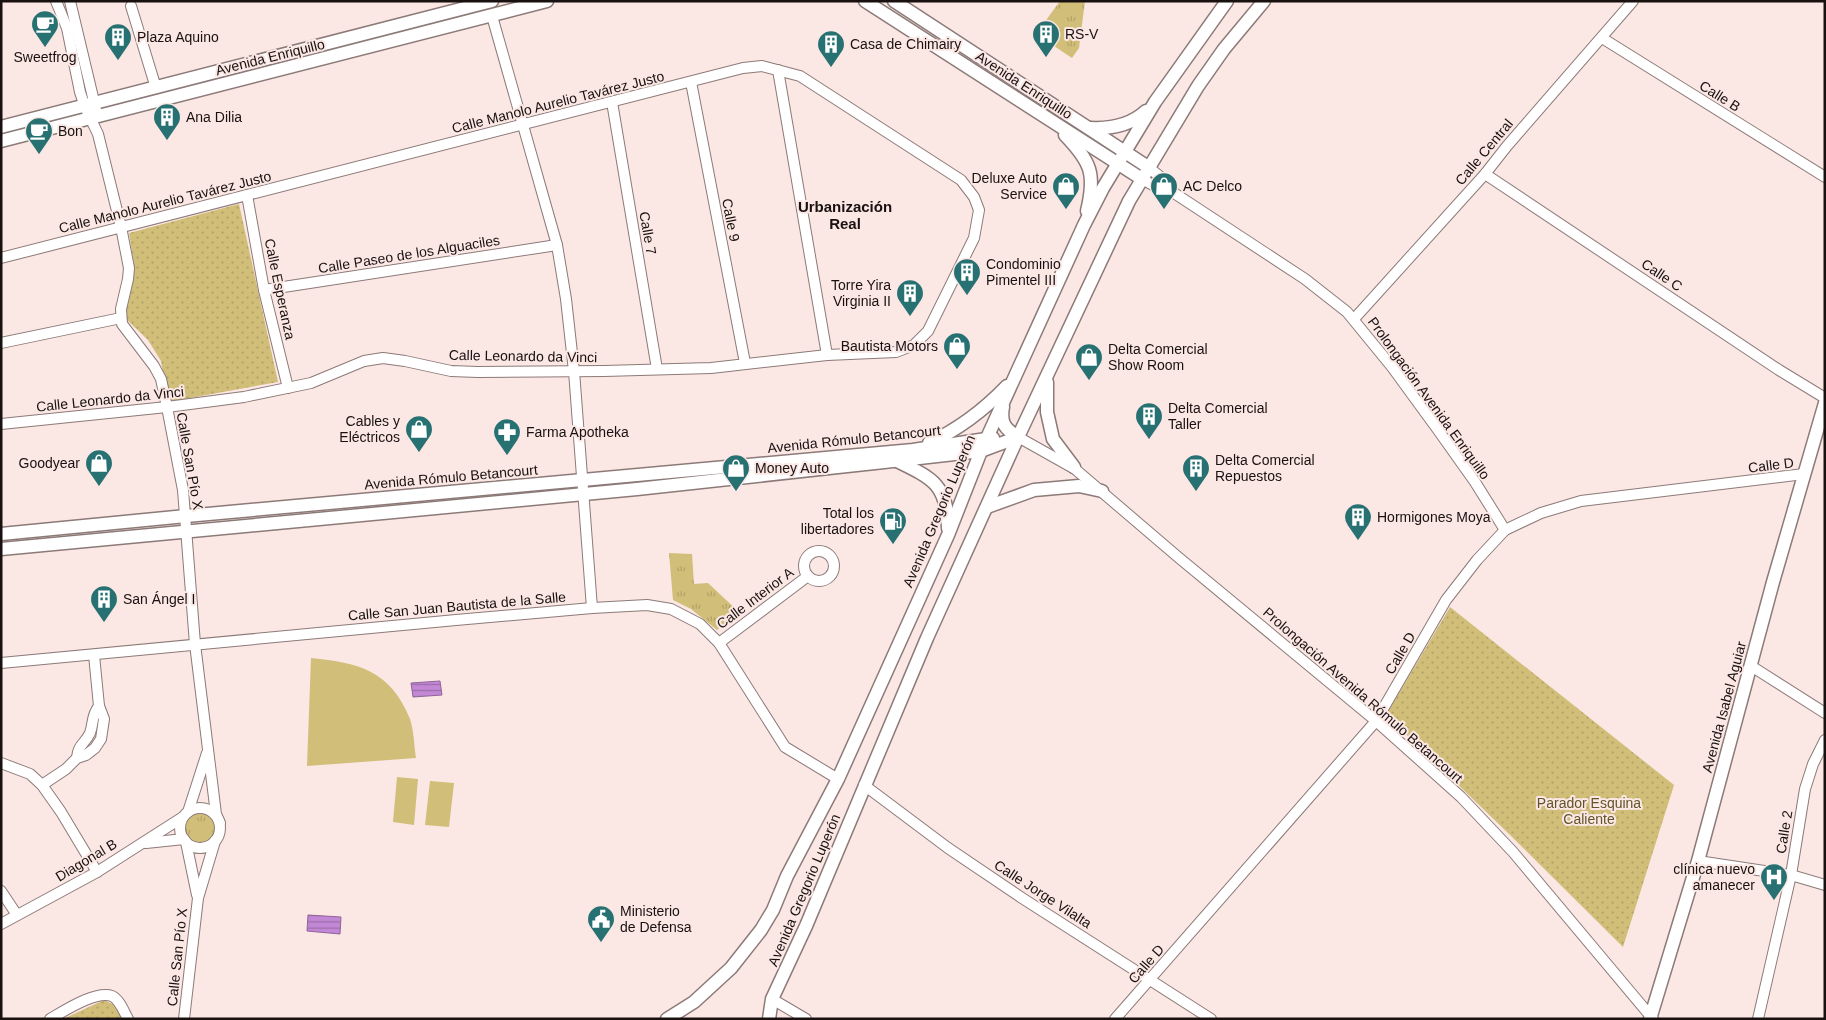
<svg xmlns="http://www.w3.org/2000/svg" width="1826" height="1020" font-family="Helvetica,sans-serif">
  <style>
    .grass { fill: url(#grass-tufts) }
    .park { fill: url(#park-dots) }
    .garden { fill: #d1be79 }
    .water { fill: url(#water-rules); stroke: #8f649a }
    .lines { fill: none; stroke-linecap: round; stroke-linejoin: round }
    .minor-casing { stroke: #8c7a78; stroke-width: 12 }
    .major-casing { stroke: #8c7a78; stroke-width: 15 }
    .minor { stroke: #fff; stroke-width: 10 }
    .major { stroke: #fff; stroke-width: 12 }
    .labels { text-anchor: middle; stroke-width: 4; stroke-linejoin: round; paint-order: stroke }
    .poi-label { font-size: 14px; fill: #181110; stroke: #fbe7e4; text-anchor: start }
    .street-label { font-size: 14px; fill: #181110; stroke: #fbe7e4 }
    .park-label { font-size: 14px; fill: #60552a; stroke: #fbe7e4 }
    .neighbourhood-label { font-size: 15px; font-weight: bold; fill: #181110; stroke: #fbe7e4 }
  </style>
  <defs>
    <pattern id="grass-tufts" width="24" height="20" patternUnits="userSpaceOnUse" patternTransform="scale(1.25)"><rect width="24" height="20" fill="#d1be79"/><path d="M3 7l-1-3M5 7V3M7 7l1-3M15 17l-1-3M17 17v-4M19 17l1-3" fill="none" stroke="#b3a268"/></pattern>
    <pattern id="park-dots" width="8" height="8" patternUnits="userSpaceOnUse" patternTransform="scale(1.25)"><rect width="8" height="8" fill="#d1be79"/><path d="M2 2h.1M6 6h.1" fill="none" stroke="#b3a268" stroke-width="1.8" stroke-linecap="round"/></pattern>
    <pattern id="water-rules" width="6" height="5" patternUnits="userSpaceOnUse" patternTransform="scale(1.25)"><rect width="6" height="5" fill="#c287d5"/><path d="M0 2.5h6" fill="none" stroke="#9d6dab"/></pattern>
  </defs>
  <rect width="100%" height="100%" fill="#fbe7e4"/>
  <g class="grass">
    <path d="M1060,1H1085L1079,48L1072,58L1036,34Z"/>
    <path d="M669,553L692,554L694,584L708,583L740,613L717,630L691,609L673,600Z"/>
    <circle cx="200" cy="828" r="15"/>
  </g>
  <g class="park">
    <path d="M239,204L278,382L168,402L161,361L148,340L124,317L134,265L129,233Z"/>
    <path d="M1450,607L1674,785L1623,947L1509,834L1386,715Z"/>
    <path d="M104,1000L119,1007L121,1019H63Z"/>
  </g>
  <g class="garden">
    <path d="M311,658C359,663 390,670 410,719C414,731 414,746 416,758L307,766Z"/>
    <path d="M397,777L418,779L414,825L393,822Z"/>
    <path d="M430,781L454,783L449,827L425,825Z"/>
  </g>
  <g class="water">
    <path d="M440,681L442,695L413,697L411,683Z"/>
    <path d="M308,915L341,917L340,934L307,931Z"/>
  </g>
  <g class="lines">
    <g class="minor-casing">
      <g id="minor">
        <path d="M56,1L67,28L80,92L85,107L98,134L121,227L129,268L128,279L121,309L122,324L154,366L161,379L167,407L183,490L195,644L216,814L220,823"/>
        <path d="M70,1L96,110"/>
        <path d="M131,6L156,88"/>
        <path d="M492,16L557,245L566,299L574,371L592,608"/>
        <path d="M1602,38L1825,177"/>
        <path d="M778,70L827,355"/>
        <path d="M691,82L745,363"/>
        <path d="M612,102L657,369"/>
        <path d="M1148,167L1163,179L1171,191L1305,279L1347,312L1392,367L1438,430L1475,482L1505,530"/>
        <path d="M1485,174L1779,370L1825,398"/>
        <path d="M1142,179L1158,188L1171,191"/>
        <path d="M247,195L264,290L288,388"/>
        <path d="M1,258L743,68L762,66L800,76L961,180L974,197L979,210L974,238L928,331L914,345L896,352L827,355L711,368L604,371L478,372L451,371L405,361L383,358L364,361L311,383L244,397L167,407L1,424"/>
        <path d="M264,290L557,245"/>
        <path d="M1354,319L1485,174L1507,146L1633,1"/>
        <path d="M1,343L121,318"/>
        <path d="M1018,437L1075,469L1178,557L1376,721L1461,797L1513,852L1653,1019"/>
        <circle cx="819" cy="566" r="15"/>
        <path d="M719,643L808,576"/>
        <path d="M1,663L456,620L592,608L647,605L671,609L700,624L719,643L785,747L838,779"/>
        <path d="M1751,666L1825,713"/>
        <path d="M77,758C78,744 85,744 90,733C94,722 91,716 99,706"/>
        <path d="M1,763L30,774L42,785L61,812L97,872"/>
        <path d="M42,785L66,769L77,758L86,755L95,748L101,739L104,719L99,706L94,655"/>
        <path d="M864,785L948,848L1022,898L1211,1019"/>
        <circle cx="200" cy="828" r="20"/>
        <path d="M188,812L207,753"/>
        <path d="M186,842L197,895"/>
        <path d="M146,843L184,839"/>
        <path d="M1698,861L1791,875L1825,885"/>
        <path d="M1,891L17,915"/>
        <path d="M1,924L97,872L183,817"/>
        <path d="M772,999L806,1019"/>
        <path d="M50,1019C64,1011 96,990 112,996C120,1000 124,1012 128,1019"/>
        <path d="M184,1019L198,898L215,841"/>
        <path d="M1115,1019L1376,721L1446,600L1477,560L1505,530L1541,513L1581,501L1804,474"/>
        <path d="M1758,1019L1791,875L1805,789L1813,764L1825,740"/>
      </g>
    </g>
    <g class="major-casing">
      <g id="major">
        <path d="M865,1L1142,179"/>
        <path d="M894,1L1148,167"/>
        <path d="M1,127L492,1"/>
        <path d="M1090,128C1110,129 1131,125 1146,111"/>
        <path d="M1065,135C1091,162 1096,174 1087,211"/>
        <path d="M1,141L547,1"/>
        <path d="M1047,382V412L1053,439L1074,467"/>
        <path d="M1003,407C1000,423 1005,429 1018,437"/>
        <path d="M929,443C959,429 984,410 1007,386"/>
        <path d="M897,461C934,479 947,485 948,528"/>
        <path d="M987,507L1034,490L1079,486L1102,491"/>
        <path d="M1,534L186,516L913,450L993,438"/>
        <path d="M1,549L637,489L884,462L981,451L1018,437"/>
        <path d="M667,1019L694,1002L731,968L761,930L773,910L787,876L838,779L948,535L981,451L1084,225L1103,188L1155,102L1227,1"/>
        <path d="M769,1019L772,999L806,926L927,638L1018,437L1129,201L1198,86L1224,49L1264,1"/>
        <path d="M1650,1019L1698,861L1773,582L1825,403"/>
      </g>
    </g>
    <use href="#minor" class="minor"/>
    <use href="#major" class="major"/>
  </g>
  <defs>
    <g id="cafe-pin" transform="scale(1.4375)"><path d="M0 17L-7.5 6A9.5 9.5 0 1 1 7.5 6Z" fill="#277173" stroke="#fbe7e4"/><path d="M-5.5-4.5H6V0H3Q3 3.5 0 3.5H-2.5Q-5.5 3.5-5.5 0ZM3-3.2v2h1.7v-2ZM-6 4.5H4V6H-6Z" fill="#fff"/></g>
    <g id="building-pin" transform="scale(1.4375)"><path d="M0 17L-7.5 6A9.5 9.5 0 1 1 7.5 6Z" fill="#277173" stroke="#fbe7e4"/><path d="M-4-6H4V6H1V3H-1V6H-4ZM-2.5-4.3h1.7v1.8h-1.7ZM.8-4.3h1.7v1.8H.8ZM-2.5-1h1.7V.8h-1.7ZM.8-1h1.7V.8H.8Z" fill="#fff"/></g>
    <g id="shop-pin" transform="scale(1.4375)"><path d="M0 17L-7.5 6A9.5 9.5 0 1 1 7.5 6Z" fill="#277173" stroke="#fbe7e4"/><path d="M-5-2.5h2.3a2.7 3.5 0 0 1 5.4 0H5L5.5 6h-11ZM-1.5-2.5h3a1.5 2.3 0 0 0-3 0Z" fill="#fff"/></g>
    <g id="pharmacy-pin" transform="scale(1.4375)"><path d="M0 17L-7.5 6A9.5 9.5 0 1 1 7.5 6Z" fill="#277173" stroke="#fbe7e4"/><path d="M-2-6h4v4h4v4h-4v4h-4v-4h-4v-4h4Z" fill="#fff"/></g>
    <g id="fuel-pin" transform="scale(1.4375)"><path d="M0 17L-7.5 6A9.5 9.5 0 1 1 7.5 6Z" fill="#277173" stroke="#fbe7e4"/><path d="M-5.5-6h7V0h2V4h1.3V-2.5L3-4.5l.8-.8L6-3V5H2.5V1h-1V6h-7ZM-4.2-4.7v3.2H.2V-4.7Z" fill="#fff"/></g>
    <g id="hospital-pin" transform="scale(1.4375)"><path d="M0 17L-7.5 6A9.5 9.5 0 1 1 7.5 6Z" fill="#277173" stroke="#fbe7e4"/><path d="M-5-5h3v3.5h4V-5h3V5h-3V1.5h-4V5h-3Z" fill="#fff"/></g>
    <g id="civic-pin" transform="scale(1.4375)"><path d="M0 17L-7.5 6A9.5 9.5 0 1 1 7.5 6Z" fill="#277173" stroke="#fbe7e4"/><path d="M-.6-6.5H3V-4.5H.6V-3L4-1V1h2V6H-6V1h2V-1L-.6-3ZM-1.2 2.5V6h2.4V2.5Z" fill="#fff"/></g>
  </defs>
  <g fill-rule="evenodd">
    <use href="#cafe-pin" x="45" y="24"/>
    <use href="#building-pin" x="1046" y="34"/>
    <use href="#building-pin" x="118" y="37"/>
    <use href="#building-pin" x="831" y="44"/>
    <use href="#building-pin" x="167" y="117"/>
    <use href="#cafe-pin" x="39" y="131"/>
    <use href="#shop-pin" x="1066" y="186"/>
    <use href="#shop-pin" x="1164" y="186"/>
    <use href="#building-pin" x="967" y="272"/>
    <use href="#building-pin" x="910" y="293"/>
    <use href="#shop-pin" x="957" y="346"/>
    <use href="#shop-pin" x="1089" y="357"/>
    <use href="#building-pin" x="1149" y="416"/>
    <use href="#shop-pin" x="419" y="429"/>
    <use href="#pharmacy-pin" x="507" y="432"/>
    <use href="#shop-pin" x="99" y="463"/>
    <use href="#shop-pin" x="736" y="468"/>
    <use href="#building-pin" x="1196" y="468"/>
    <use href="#building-pin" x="1358" y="517"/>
    <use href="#fuel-pin" x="893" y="521"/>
    <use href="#building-pin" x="104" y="599"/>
    <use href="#hospital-pin" x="1774" y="877"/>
    <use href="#civic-pin" x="601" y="919"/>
  </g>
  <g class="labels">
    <g class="poi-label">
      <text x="1065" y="39">RS-V</text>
      <text x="137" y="42">Plaza Aquino</text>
      <text x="850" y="49">Casa de Chimairy</text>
      <text x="45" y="62" text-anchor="middle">Sweetfrog</text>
      <text x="186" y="122">Ana Dilia</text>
      <text x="58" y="136">Bon</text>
      <text x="1047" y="183" text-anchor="end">Deluxe Auto<tspan x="1047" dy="16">Service</tspan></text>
      <text x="1183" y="191">AC Delco</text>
      <text x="986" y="269">Condominio<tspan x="986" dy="16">Pimentel III</tspan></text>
      <text x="891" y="290" text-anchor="end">Torre Yira<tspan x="891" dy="16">Virginia II</tspan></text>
      <text x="938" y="351" text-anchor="end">Bautista Motors</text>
      <text x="1108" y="354">Delta Comercial<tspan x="1108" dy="16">Show Room</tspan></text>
      <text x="1168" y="413">Delta Comercial<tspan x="1168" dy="16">Taller</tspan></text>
      <text x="400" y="426" text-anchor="end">Cables y<tspan x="400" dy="16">Eléctricos</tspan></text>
      <text x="526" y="437">Farma Apotheka</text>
      <text x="1215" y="465">Delta Comercial<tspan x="1215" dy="16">Repuestos</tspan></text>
      <text x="80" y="468" text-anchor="end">Goodyear</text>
      <text x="755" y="473">Money Auto</text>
      <text x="874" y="518" text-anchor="end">Total los<tspan x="874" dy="16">libertadores</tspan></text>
      <text x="1377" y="522">Hormigones Moya</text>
      <text x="123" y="604">San Ángel I</text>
      <text x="1755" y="874" text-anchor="end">clínica nuevo<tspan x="1755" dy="16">amanecer</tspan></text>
      <text x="620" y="916">Ministerio<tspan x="620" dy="16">de Defensa</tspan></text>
    </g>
    <g class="street-label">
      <text transform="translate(270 57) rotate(-14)" y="5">Avenida Enriquillo</text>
      <text transform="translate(1024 85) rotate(33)" y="5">Avenida Enriquillo</text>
      <text transform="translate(1720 96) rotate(32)" y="5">Calle B</text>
      <text transform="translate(558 102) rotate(-14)" y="5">Calle Manolo Aurelio Tavárez Justo</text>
      <text transform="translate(1484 152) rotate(-50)" y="5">Calle Central</text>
      <text transform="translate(165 202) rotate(-14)" y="5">Calle Manolo Aurelio Tavárez Justo</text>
      <text transform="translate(731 220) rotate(79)" y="5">Calle 9</text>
      <text transform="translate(648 233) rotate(80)" y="5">Calle 7</text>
      <text transform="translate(409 254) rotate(-9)" y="5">Calle Paseo de los Alguaciles</text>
      <text transform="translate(1662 275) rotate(34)" y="5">Calle C</text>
      <text transform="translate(280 289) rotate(78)" y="5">Calle Esperanza</text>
      <text transform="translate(523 356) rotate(1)" y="5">Calle Leonardo da Vinci</text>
      <text transform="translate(1429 398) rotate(54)" y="5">Prolongación Avenida Enriquillo</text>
      <text transform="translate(110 399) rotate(-6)" y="5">Calle Leonardo da Vinci</text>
      <text transform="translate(854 439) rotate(-6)" y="5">Avenida Rómulo Betancourt</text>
      <text transform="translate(190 461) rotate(80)" y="5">Calle San Pío X</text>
      <text transform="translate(1771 465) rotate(-7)" y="5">Calle D</text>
      <text transform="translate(451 477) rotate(-5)" y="5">Avenida Rómulo Betancourt</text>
      <text transform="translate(939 511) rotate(-67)" y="5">Avenida Gregorio Luperón</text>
      <text transform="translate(755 598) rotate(-37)" y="5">Calle Interior A</text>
      <text transform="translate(457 606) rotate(-5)" y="5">Calle San Juan Bautista de la Salle</text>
      <text transform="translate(1400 653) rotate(-60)" y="5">Calle D</text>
      <text transform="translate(1363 695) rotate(41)" y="5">Prolongación Avenida Rómulo Betancourt</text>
      <text transform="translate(1724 707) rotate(-75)" y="5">Avenida Isabel Aguiar</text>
      <text transform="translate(1784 832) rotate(-81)" y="5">Calle 2</text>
      <text transform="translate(86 860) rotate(-31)" y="5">Diagonal B</text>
      <text transform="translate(804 890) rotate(-67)" y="5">Avenida Gregorio Luperón</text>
      <text transform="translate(1043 894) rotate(33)" y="5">Calle Jorge Vilalta</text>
      <text transform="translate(177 957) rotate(-84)" y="5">Calle San Pío X</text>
      <text transform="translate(1146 964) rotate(-49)" y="5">Calle D</text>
    </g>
    <g class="park-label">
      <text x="1589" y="808">Parador Esquina<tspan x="1589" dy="16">Caliente</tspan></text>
    </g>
    <g class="neighbourhood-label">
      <text x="845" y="212">Urbanización<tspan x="845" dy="17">Real</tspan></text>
    </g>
  </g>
  <rect width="1826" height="1020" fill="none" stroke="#181110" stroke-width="5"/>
</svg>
